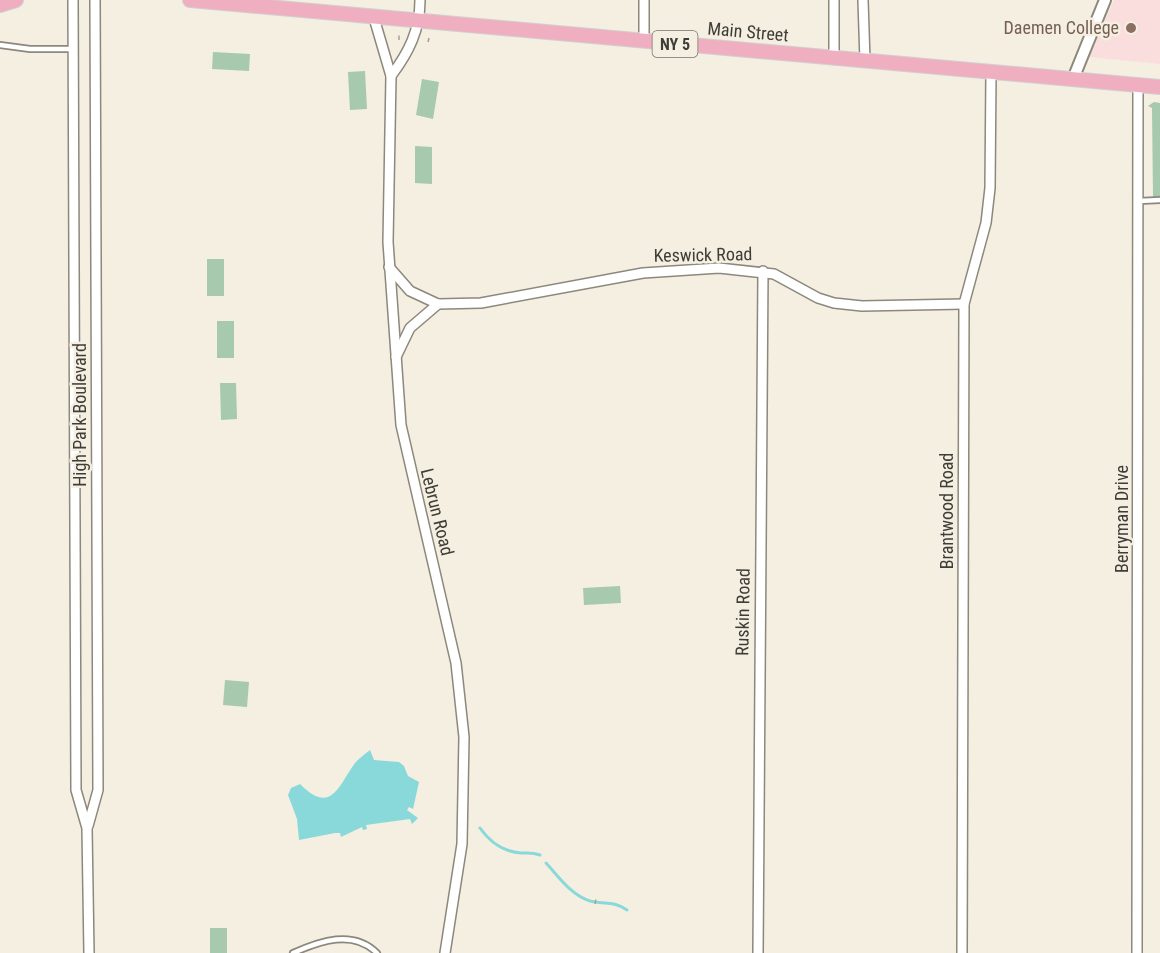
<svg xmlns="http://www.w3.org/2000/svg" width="1160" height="953" font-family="'Roboto Condensed',sans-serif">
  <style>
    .education { fill: #f9dedd }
    .green { fill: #a7c9ad }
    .water { fill: #8ad9da }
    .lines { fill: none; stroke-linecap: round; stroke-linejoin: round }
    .stream { stroke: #8ad9da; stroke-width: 3 }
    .service-casing { stroke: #8d887c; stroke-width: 8 }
    .minor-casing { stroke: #8d887c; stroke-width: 12 }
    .tertiary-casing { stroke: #8d887c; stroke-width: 14 }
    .primary-casing { stroke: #d1d0cf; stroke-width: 16 }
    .path { stroke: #a5a297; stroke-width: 1.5; stroke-dasharray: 4.5 4.5; stroke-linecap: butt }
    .service { stroke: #fff; stroke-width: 4.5 }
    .minor { stroke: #fff; stroke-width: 9 }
    .tertiary { stroke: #fff; stroke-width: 10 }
    .primary { stroke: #efafc1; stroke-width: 14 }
    .education-dot { fill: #8d6e63; stroke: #f4efe1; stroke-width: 2 }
    .labels { text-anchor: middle; stroke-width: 5; stroke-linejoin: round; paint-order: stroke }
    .shield { fill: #f4efe1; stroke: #75726a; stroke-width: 1.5 }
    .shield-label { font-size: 16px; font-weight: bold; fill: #3f3d37 }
    .education-label { font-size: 18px; fill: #785e54; stroke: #f4efe1; text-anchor: end }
    .street-label { font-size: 18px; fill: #3f3d37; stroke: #f4efe1 }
  </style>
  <rect width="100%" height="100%" fill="#f4efe1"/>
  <path class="education" d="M1114,0H1160V64L1089,57Z"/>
  <g class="green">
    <path d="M213,52L250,54L249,71L212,69Z"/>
    <path d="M365,71L367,109L350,110L348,72Z"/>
    <path d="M422,79L439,82L433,119L416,115Z"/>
    <path d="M1154,102L1160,103V197L1153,198L1152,108L1148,106Z"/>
    <path d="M415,146L432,147V184L415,183Z"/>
    <rect x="207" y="259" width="17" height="37"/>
    <rect x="217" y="321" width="17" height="37"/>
    <path d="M220,383H236L237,419L221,420Z"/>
    <path d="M620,586L621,603L584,605L583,588Z"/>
    <path d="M225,680L249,682L247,707L223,705Z"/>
    <rect x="210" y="928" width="17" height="25"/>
  </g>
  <path class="water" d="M370,750L374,760L399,762L404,766L408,776L419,782L413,809L409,807L407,810L418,818L412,824L410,819L366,825L367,829L363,830L362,827L341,837L340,833H335L299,840L297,819L288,795L291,788L300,784C331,815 338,787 355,763C359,758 365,754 370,750Z"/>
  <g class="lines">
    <g class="stream">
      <path d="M480,828C490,842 504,852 521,853C529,853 532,852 540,855"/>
      <path d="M546,863C559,877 571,895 590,901C606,905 612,900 627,910"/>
    </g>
    <g class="service-casing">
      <g id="service">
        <path d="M0,45L30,49H74"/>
        <path d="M1139,201L1160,200"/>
        <path d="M293,953C320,941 353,929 377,953"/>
      </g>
    </g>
    <g class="minor-casing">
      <g id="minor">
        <path d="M73,0L76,790L87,828L89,953"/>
        <path d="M644,0V41"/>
        <path d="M834,0V58"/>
        <path d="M863,0L865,61"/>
        <path d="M374,18L391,76L388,242L401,425L456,663L464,737L462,844L445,953"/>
        <path d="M391,76C409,52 420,30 420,0"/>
        <path d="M389,267L410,291L438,304L481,303L643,273L719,268L774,274L818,298L834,303L862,306L964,304"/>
        <path d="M396,357L410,328L438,304"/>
        <path d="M88,826L98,790L95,0"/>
        <path d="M758,953L763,271"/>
        <path d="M962,953L964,304L986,223L990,188L991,72"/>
        <path d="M1137,953L1138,85"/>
      </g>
    </g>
    <g class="tertiary-casing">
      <path id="tertiary" d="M1073,79L1105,0"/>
    </g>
    <g class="primary-casing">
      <g id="primary">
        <path d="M190,0L1160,87"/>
        <path d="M0,5L16,0"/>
      </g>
    </g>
    <g class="path">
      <path d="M399,40V35"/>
      <path d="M428,42L429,38"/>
      <path d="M595,904L596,899"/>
    </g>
    <use href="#service" class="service"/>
    <use href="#minor" class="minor"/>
    <use href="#tertiary" class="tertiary"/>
    <use href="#primary" class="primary"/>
  </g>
  <circle class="education-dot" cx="1131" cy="28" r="6"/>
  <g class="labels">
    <rect class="shield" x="652.5" y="31" width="45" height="26" rx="4.5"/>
    <g class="shield-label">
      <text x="675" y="50">NY 5</text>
    </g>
    <g class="education-label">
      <text x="1119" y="34">Daemen College</text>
    </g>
    <g class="street-label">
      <text transform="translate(748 32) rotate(5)" y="6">Main Street</text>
      <text transform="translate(703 255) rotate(-1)" y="6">Keswick Road</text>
      <text transform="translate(80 415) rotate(-90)" y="6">High Park Boulevard</text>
      <text transform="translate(947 511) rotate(-90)" y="6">Brantwood Road</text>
      <text transform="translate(437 512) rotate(76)" y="6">Lebrun Road</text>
      <text transform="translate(1122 519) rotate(-90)" y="6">Berryman Drive</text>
      <text transform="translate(743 612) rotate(-89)" y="6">Ruskin Road</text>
    </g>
  </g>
</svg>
